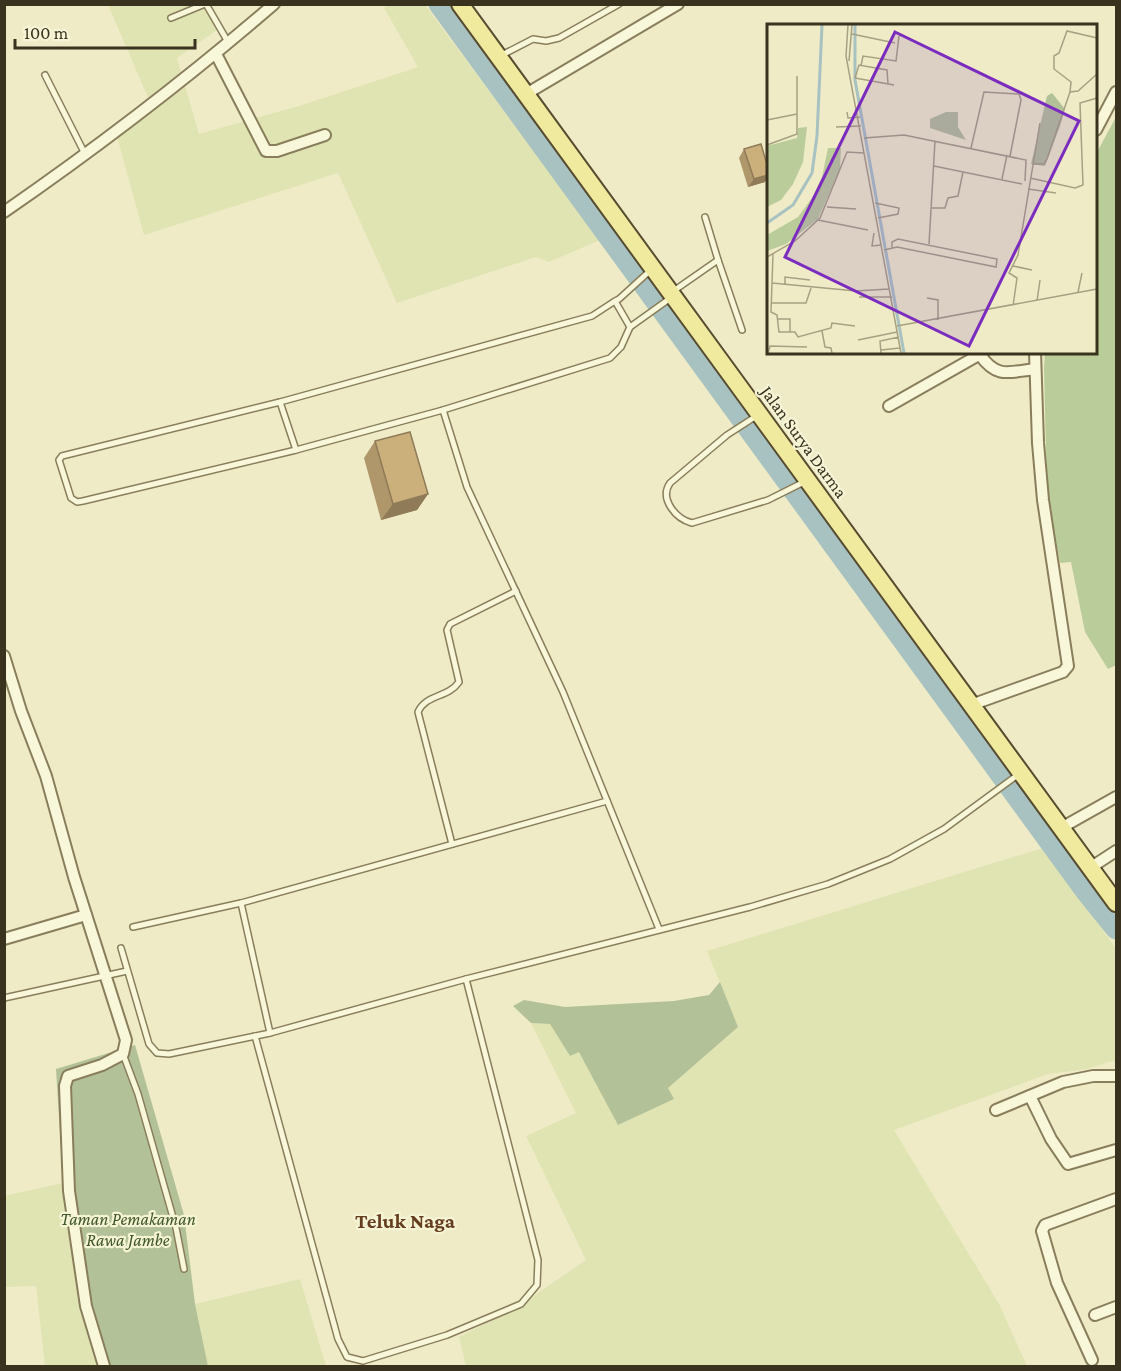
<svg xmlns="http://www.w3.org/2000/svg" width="1121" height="1371" font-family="'Crimson Pro',serif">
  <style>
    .farmland { fill: #e0e4b3 }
    .green { fill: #bacc99 }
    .cemetery { fill: #b3c198 }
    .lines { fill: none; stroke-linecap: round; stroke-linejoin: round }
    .river { stroke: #a7c2c0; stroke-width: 21 }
    .service-casing { stroke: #897e5c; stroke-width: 8 }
    .minor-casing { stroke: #897e5c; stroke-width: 14 }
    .primary-casing { stroke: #574b30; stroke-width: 20 }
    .service { stroke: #f9f7d9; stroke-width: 5 }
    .minor { stroke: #f9f7d9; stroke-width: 10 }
    .primary { stroke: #f0ea9e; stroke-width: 16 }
    .wall { fill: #af976b }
    .shaded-wall { fill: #8f7b57 }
    .building { fill: #ccb07c; stroke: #8f7b57; stroke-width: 1.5 }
    .labels { text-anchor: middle; stroke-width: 4.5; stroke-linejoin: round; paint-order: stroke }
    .street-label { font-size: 18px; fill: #39321f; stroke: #f5f4d5 }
    .park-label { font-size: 18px; font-style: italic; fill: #3f5626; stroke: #f5f4d5 }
    .quarter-label { font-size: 21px; font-weight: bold; fill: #663e1f; stroke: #f5f4d5 }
    .inset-river { fill: none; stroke: #a7c2c0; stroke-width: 3 }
    .inset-road { fill: none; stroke: #a6a183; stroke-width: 1.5 }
    .view { fill: #7b2cbf; fill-opacity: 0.15; stroke: #7b2cbf; stroke-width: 3 }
    .inset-edge { fill: none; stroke: #39321f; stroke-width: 3 }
  </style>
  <rect width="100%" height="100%" fill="#eeebc6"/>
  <g class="farmland">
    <path d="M108,5H204L217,30L177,58L199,134L299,106L418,67L384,8L389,5H425L600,240L549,262L536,257L397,303L338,173L144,235L115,129L150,102Z"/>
    <path d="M1046,847L1116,949V1060L1087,1069L1048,1074L894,1130L999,1304L1027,1366H466L459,1337L519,1306L586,1260L526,1136L576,1113L531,1023L550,1024L570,1056L579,1051L618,1125L673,1099L668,1088L738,1027L707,951Z"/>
    <path d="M63,1183L100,1366H45L36,1286L5,1287L4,1196Z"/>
    <path d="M300,1279L326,1366H208L195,1304Z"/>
  </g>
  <path class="green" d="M1116,117V665L1108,669L1085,632L1071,562L1060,563L1047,493L1044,368L1045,353L1096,352V154Z"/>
  <g class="cemetery">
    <path d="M720,982L738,1027L668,1088L674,1099L618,1125L579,1052L570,1056L550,1024L531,1023L513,1006L524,1000L565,1007L674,1001L709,995Z"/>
    <path d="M135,1045L184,1215L195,1304L208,1366H100L63,1183L56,1069Z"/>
  </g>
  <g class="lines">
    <path class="river" d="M439,4L1087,893L1116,929"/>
    <g class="service-casing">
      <g id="service">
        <path d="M206,4L228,42"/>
        <path d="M171,18L205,4"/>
        <path d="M500,56L533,39L546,41L559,38L619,4"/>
        <path d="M45,75L85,154"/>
        <path d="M705,217L718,260"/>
        <path d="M672,292L718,260L742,330"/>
        <path d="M615,301L630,327L621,347L610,358L443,410L296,450L83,501L77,502L71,498L59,460L62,456L280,402L592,316L615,301L619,299L652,269"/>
        <path d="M630,327L672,297"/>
        <path d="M280,402L296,450"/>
        <path d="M443,410L467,487L563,692L659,929"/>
        <path d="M758,415L727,435L670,483C659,499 676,519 692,523L768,500L806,481"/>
        <path d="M452,844L418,712C426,694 448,698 459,682L447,630L450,624L516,591"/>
        <path d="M241,903L270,1033"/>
        <path d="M133,927L241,903L607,801"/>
        <path d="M121,948L149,1044L157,1053L169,1054L270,1033L466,979L750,907L828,884L890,859L944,829L1019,774"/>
        <path d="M4,998L127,971"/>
        <path d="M255,1036L338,1339L347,1357L363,1361L447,1335L521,1304L537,1285L538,1260L466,979"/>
        <path d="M123,1054L138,1094L176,1228L184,1269"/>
      </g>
    </g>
    <g class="minor-casing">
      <g id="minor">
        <path d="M216,54L266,151H277L325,135"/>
        <path d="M526,94L678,4"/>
        <path d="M1096,130L1116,92"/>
        <path d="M4,212C98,147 188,78 274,4"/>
        <path d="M980,355C997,379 1009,372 1035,369"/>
        <path d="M889,406L984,352"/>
        <path d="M4,656L21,711L46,776L74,877L126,1040L123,1054L102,1065L68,1076L65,1086L69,1191L86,1306L104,1366"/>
        <path d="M971,705L1063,672L1068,666L1043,500L1038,443L1035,352"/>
        <path d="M1061,828L1116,797"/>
        <path d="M1090,868L1116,851"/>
        <path d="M4,939L86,915"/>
        <path d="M1030,1096L1051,1139L1068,1164L1116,1150"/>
        <path d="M996,1110L1063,1082L1093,1076H1116"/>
        <path d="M1095,1315L1116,1307"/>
        <path d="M1092,1360L1057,1283L1042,1231L1045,1225L1116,1199"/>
      </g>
    </g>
    <g class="primary-casing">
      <path id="primary" d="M460,4L1116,903"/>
    </g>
    <use href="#service" class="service"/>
    <use href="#minor" class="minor"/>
    <use href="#primary" class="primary"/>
  </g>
  <g class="wall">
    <path d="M744,149L765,182L748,187L739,158Z"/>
    <path d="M375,441L428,494L417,510L381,520L364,458Z"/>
  </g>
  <g class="shaded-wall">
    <path d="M768,175V176L765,182L748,187L754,179Z"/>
    <path d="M428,494L417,510L381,520L393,504Z"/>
  </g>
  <g class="building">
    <path d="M761,144L768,168V175L754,179L744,149Z"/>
    <path d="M410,432L428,494L393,504L375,441Z"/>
  </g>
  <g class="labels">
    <g class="street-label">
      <text transform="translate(804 442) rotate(54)" y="6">Jalan Surya Darma</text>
    </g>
    <g class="park-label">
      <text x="128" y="1225">Taman Pemakaman<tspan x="128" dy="21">Rawa Jambe</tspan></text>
    </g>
    <g class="quarter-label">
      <text x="405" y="1228">Teluk Naga</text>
    </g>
  </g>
  <g transform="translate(767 24)">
    <rect width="330" height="330" fill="#eeebc6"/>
    <path d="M40,103L36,138L26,160L14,176L0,183V122L30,114L31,104ZM61,124H74L73,145L51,195L19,220L0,227V211L31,193L45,174L55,153Z" fill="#bacc99"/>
    <path d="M285,69L298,85L293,102L278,142L264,140L280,72ZM179,88H191V103L199,116L163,104V95Z" fill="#b3c198"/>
    <path class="inset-river" d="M88,1V56L137,329M0,199L26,181L45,149L50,112L55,1"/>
    <path class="inset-road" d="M81,1L79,32L134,329M85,10L128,19M82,37L85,1M94,42L96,32L129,37L132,12M88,54L92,41L120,46L121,60M88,54L127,61M303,68L304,58L287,45V32L292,29L300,7L330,14M80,88L81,94L93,93M0,96L30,90M69,103L94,102M97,114L137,111L259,136L258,157M0,121L30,110V52M204,124L217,68L252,70L254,76L243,132M266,140H277L280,135L303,68L311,67L330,50M167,142L255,160M263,154L308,164L316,161L313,79L330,74M235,155L240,131M261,165L289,169M108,179L132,184L131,190L111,194M60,183L89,185M165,184H178L181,174L191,172L196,148M51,196L101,206M107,209L105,222L114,221M162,220L168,117M117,226L130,223L229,243L230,235L131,215L125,218V224M6,230L4,288L10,291L12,308H28L31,313L64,304L65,299L88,302M0,233L28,217L53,194L80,128L97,129M246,242L265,246M5,259L89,267L122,265M18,260V253L43,256M311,268L315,249M92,273H125M160,274L171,276V296M270,277L273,256M4,279H39L44,264M246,282L250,254L242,249L251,231L273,99M10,295H23V308M130,302L330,265M55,307L58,323L64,324L65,329M91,316L130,308M114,326L133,324M1,329L3,322L40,323M114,329L113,317L132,313"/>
    <path class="view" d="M128,8L312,97L202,322L18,233Z"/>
    <rect width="330" height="330" class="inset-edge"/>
  </g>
  <rect width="1121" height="1371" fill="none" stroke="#39321f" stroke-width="12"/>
  <path d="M15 39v9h180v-9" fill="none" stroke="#39321f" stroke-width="3"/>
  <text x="24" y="39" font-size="18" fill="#39321f" stroke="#f5f4d5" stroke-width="4.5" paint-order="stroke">100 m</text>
</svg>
